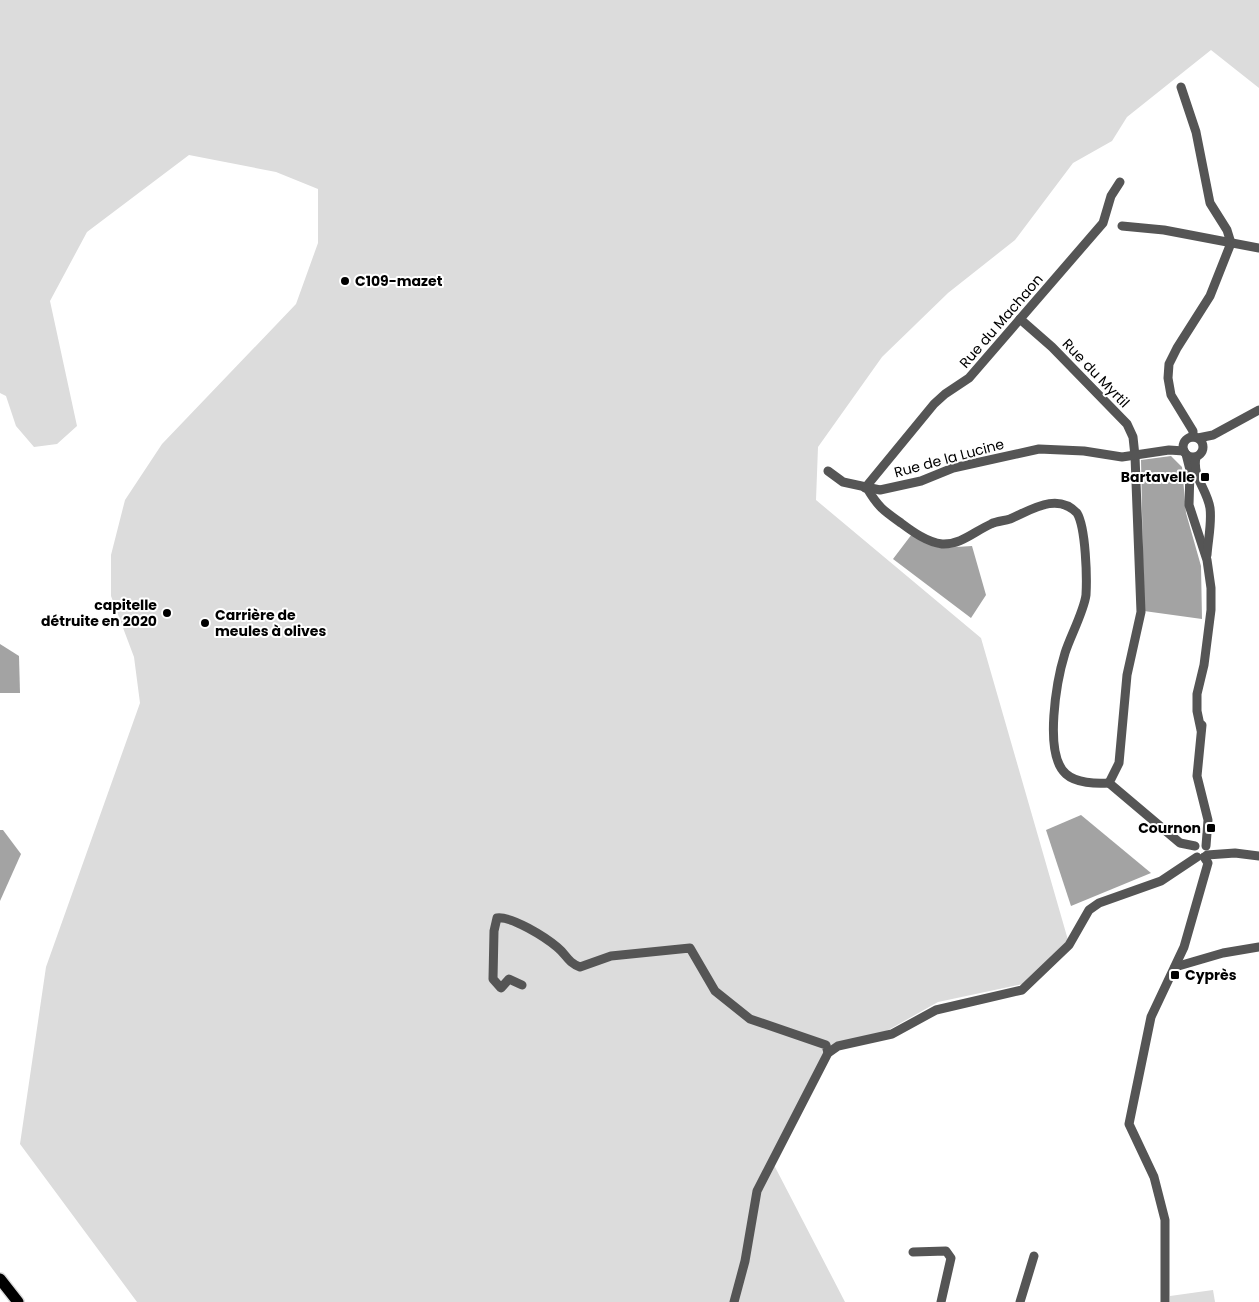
<svg xmlns="http://www.w3.org/2000/svg" width="1259" height="1302" font-family="Poppins,sans-serif">
  <style>
    .green { fill: #dcdcdc }
    .water { fill: #a3a3a3 }
    .lines { fill: none; stroke-linecap: round; stroke-linejoin: round }
    .major-casing { stroke: #dbdbdb; stroke-width: 14 }
    .minor { stroke: #555; stroke-width: 9 }
    .major { stroke: #000; stroke-width: 11 }
    .poi-dot { fill: #000; stroke: #fff; stroke-width: 2 }
    .labels { text-anchor: middle; stroke-width: 4; stroke-linejoin: round; paint-order: stroke }
    .poi-label { font-size: 14px; font-weight: bold; fill: #000; stroke: #fff; text-anchor: start }
    .street-label { font-size: 14px; fill: #000; stroke: #fff }
  </style>
  <rect width="100%" height="100%" fill="#fff"/>
  <g class="green">
    <path d="M0,0H1259V88L1211,50L1127,117L1112,141L1073,163L1015,240L948,293L882,357L818,447L816,500L981,638L1068,940L1023,984L938,1002L883,1033L838,1043L819,1062L774,1165L845,1302H137L20,1144L46,967L140,703L134,657L111,596V555L125,500L162,444L296,304L318,243V189L276,172L189,155L87,232L50,301L77,426L57,444L34,447L16,426L6,396L0,393Z"/>
    <path d="M1213,1290L1215,1302H1170V1296Z"/>
  </g>
  <g class="water">
    <path d="M1171,456L1182,467L1186,513L1201,566L1202,619L1144,611L1141,460Z"/>
    <path d="M912,534L940,548L972,546L986,595L971,618L893,559Z"/>
    <path d="M0,644L19,656L20,693H0Z"/>
    <path d="M1081,815L1151,873L1071,906L1046,830Z"/>
    <path d="M0,830H3L21,854L0,901Z"/>
  </g>
  <g class="lines">
    <g class="major-casing">
      <path id="major" d="M0,1279L18,1302"/>
    </g>
    <g class="minor">
      <path d="M1181,87L1196,132L1210,203L1227,230L1231,243L1210,296L1177,348L1169,364L1168,378L1171,395L1193,431V437"/>
      <path d="M1122,226L1164,230L1259,248"/>
      <path d="M1020,319L1052,347L1127,424L1133,437L1135,456L1141,612L1127,675L1119,763L1109,783L1180,843L1195,846"/>
      <circle cx="1193" cy="447" r="10"/>
      <path d="M1198,438L1213,435L1259,410"/>
      <path d="M1186,454L1190,470L1189,505L1207,560L1211,588V610L1204,665L1197,694V711L1201,730"/>
      <path d="M1196,457C1192,477 1207,489 1210,508C1212,523 1208,540 1207,555"/>
      <path d="M828,471L843,482L880,490L921,481L953,468L1039,449L1084,451L1122,457L1169,450L1184,451"/>
      <path d="M865,488L934,404L945,394L969,378L1103,223L1111,196L1120,182"/>
      <path d="M867,488C878,507 884,511 901,523C913,532 927,542 942,544C961,545 975,531 991,524C997,521 1004,521 1010,519C1031,510 1057,492 1077,513C1086,528 1087,578 1086,595C1084,611 1070,637 1065,653C1057,679 1043,754 1066,774C1076,783 1096,784 1109,783"/>
      <path d="M1202,725L1197,776L1208,820L1206,846"/>
      <path d="M1207,855L1235,853L1259,856"/>
      <path d="M1175,967L1223,953L1259,947"/>
      <path d="M522,985L509,979L501,988L493,979L494,931L497,918C512,916 545,937 557,947C567,955 567,962 580,967L611,956L690,948L715,991L750,1019L826,1045L828,1053"/>
      <path d="M913,1252L946,1251L951,1258L941,1302"/>
      <path d="M734,1302L745,1261L757,1191L828,1053L838,1046L892,1034L936,1010L1022,990L1069,945L1089,910L1099,903L1161,881L1197,857"/>
      <path d="M1020,1302L1034,1256"/>
      <path d="M1165,1302V1220L1154,1177L1129,1124L1151,1017L1184,947L1208,863L1204,857"/>
    </g>
    <use href="#major" class="major"/>
  </g>
  <g class="poi-dot">
    <circle cx="345" cy="281" r="5"/>
    <rect x="1200" y="472" width="10" height="10" rx="2.5"/>
    <circle cx="167" cy="613" r="5"/>
    <circle cx="205" cy="623" r="5"/>
    <rect x="1206" y="823" width="10" height="10" rx="2.5"/>
    <rect x="1170" y="970" width="10" height="10" rx="2.5"/>
  </g>
  <g class="labels">
    <g class="poi-label">
      <text x="355" y="286">C109-mazet</text>
      <text x="1195" y="482" text-anchor="end">Bartavelle</text>
      <text x="157" y="610" text-anchor="end">capitelle<tspan x="157" dy="16">détruite en 2020</tspan></text>
      <text x="215" y="620">Carrière de<tspan x="215" dy="16">meules à olives</tspan></text>
      <text x="1201" y="833" text-anchor="end">Cournon</text>
      <text x="1185" y="980">Cyprès</text>
    </g>
    <g class="street-label">
      <text transform="translate(1001 321) rotate(-49)" y="5">Rue du Machaon</text>
      <text transform="translate(1096 373) rotate(46)" y="5">Rue du Myrtil</text>
      <text transform="translate(949 458) rotate(-15)" y="5">Rue de la Lucine</text>
    </g>
  </g>
</svg>
